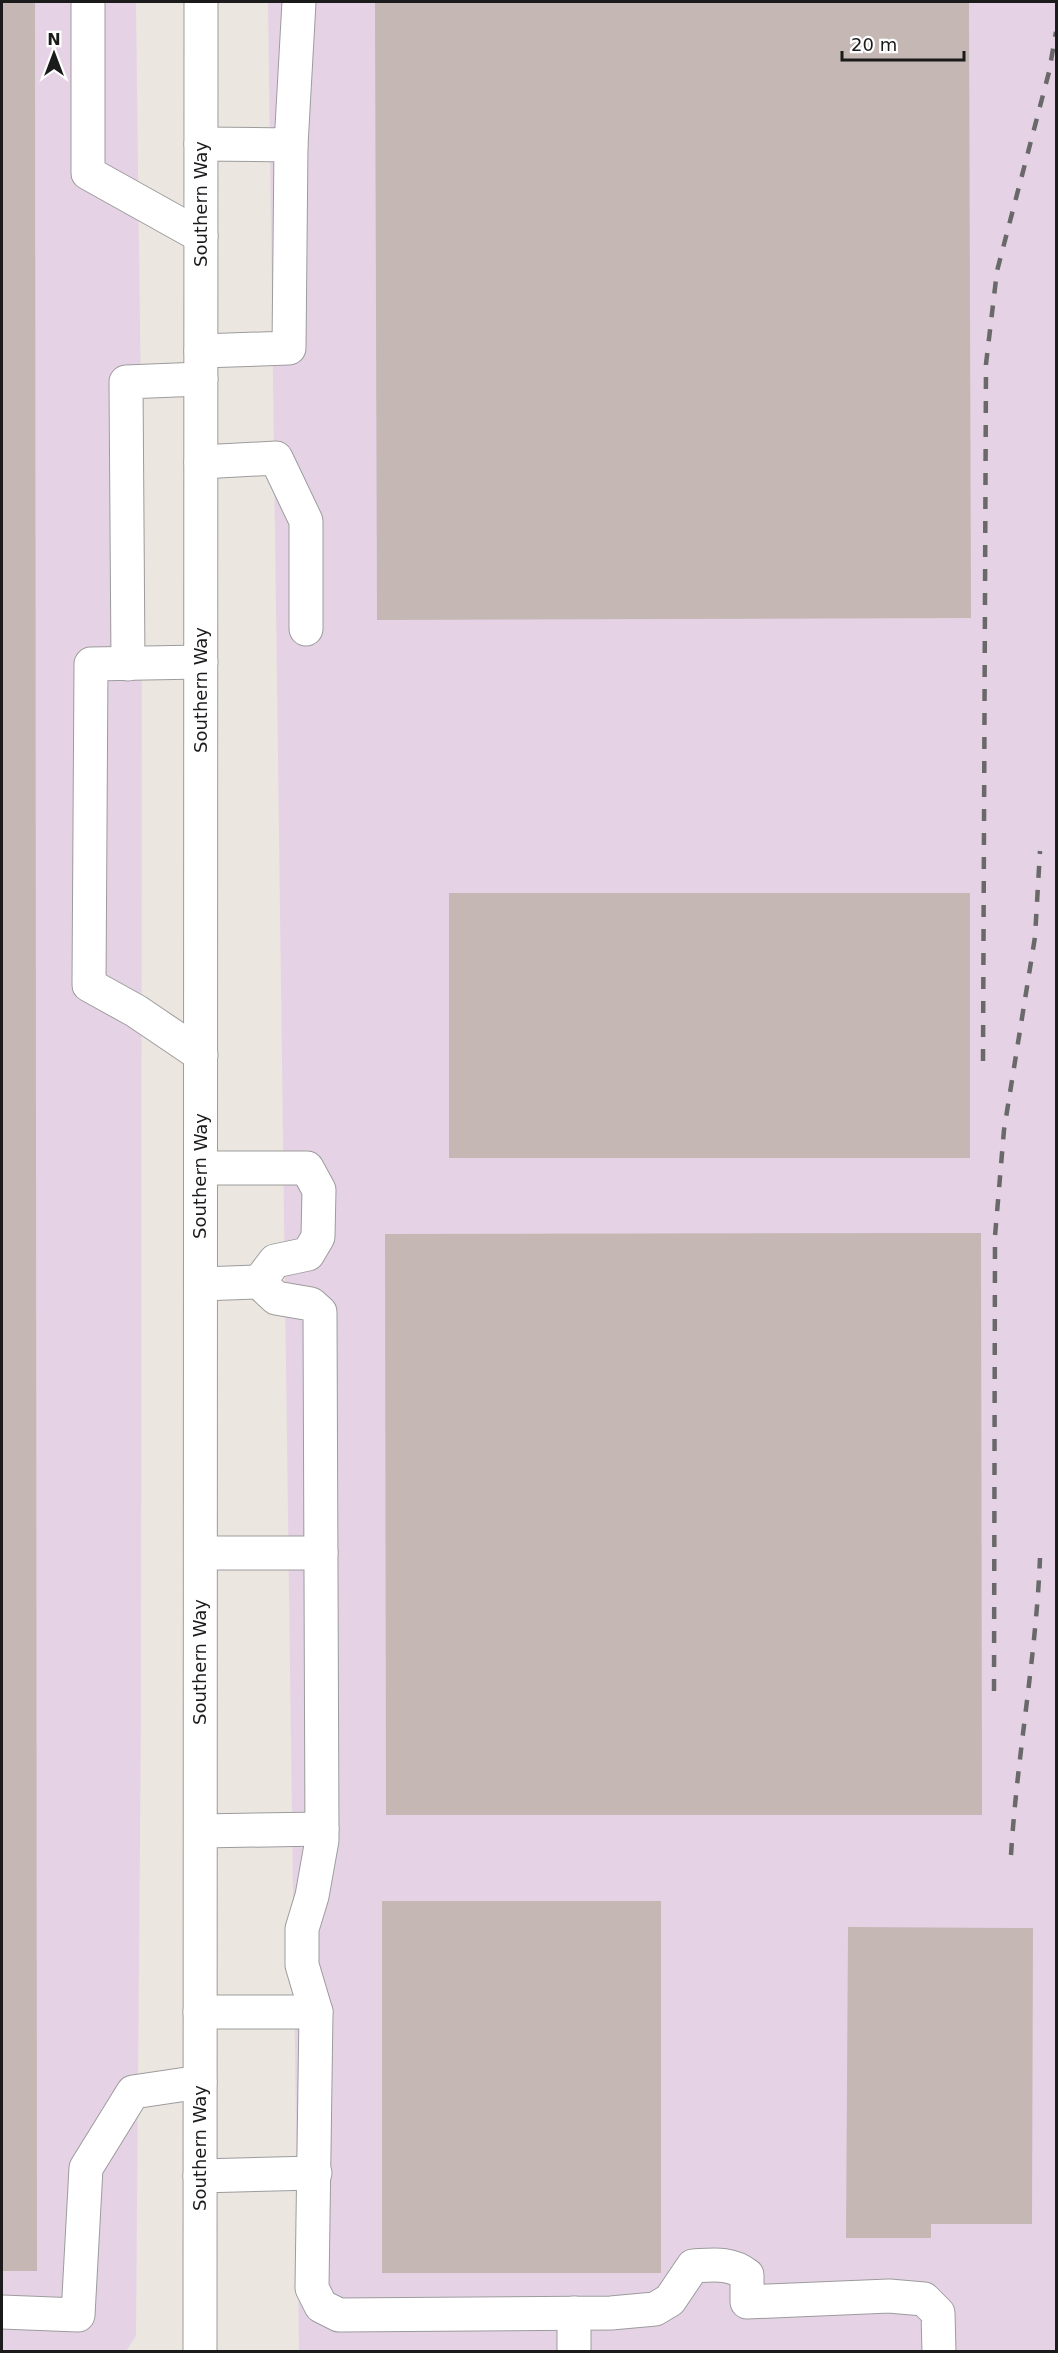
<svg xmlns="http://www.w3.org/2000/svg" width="1058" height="2353" font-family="'DejaVu Sans',sans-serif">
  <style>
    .industrial { fill: #e5d3e5 }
    .building { fill: #c4b7b4 }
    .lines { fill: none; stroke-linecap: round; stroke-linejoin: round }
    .minor-casing { stroke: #9c9c9c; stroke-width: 35 }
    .minor { stroke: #fff; stroke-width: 33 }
    .rail { stroke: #696969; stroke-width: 4.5; stroke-dasharray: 12 12; stroke-linecap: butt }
    .labels { text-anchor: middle; stroke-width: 5; stroke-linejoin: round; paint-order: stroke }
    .street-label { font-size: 18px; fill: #1b1b1b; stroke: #fff }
  </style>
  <rect width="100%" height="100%" fill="#ece6e1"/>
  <g class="industrial">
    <path d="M2,2H136L142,490L141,1711L136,2336L126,2351L2,2352Z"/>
    <path d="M268,2H1056V2351H299Z"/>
  </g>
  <g class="building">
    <path d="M2,2H35L37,2271H2Z"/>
    <path d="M375,2H969L971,618L377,620Z"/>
    <rect x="449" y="893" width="521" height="265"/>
    <path d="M981,1233L982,1815H386L385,1234Z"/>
    <rect x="382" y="1901" width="279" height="372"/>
    <path d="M848,1927L1033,1928L1032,2224H931V2238H846Z"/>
  </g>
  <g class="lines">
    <g class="minor-casing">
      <g id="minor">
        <path d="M88,2V173L201,236"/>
        <path d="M201,144L291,145L299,2"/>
        <path d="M201,351L289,348L291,145"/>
        <path d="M201,462L276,458L306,521V629"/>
        <path d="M201,662L91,664L89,985L136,1011L201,1055"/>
        <path d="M128,664L126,382L201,379"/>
        <path d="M201,1168H307L319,1190L318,1237L308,1254L275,1261L259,1282L276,1298L311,1304L320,1312L322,1840L312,1896L302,1929V1965L316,2012L312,2288L321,2306L339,2315L611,2313L655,2309L670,2300L693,2266C713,2265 730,2262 747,2275V2302L889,2296L924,2299L938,2313L939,2352"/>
        <path d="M201,1284L259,1282"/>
        <path d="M201,1553H321"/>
        <path d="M201,1831L322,1829"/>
        <path d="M200,2012H316"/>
        <path d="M200,2176L315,2173"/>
        <path d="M2,2312L78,2315L86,2168L133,2092L200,2082"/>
        <path d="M574,2313V2352"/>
        <path id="s1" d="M200,2352L201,2"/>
      </g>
    </g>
    <use href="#minor" class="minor"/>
    <g class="rail">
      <path d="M983,1061L986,364L997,271L1049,72L1056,32"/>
      <path d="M994,1691L995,1236L1004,1130L1035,937L1040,851"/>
      <path d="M1011,1855C1017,1756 1036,1658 1040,1558"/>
    </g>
  </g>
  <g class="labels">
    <g class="street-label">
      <text dy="6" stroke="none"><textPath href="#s1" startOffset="2148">Southern Way</textPath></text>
      <text dy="6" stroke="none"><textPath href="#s1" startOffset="1662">Southern Way</textPath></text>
      <text dy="6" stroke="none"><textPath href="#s1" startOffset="1176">Southern Way</textPath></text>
      <text dy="6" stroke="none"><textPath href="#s1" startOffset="690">Southern Way</textPath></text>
      <text dy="6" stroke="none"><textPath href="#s1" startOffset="204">Southern Way</textPath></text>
    </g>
  </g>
  <rect width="1058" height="2353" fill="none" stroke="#1b1b1b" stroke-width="6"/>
  <g transform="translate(54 54)" stroke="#ffffff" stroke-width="4.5" paint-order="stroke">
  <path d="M0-4.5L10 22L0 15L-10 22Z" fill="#1b1b1b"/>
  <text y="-9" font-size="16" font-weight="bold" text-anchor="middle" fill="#1b1b1b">N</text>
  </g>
  <path d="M842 51v9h122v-9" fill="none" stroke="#1b1b1b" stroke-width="3"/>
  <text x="851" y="51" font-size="18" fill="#1b1b1b" stroke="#ffffff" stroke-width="4.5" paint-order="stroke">20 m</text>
</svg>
